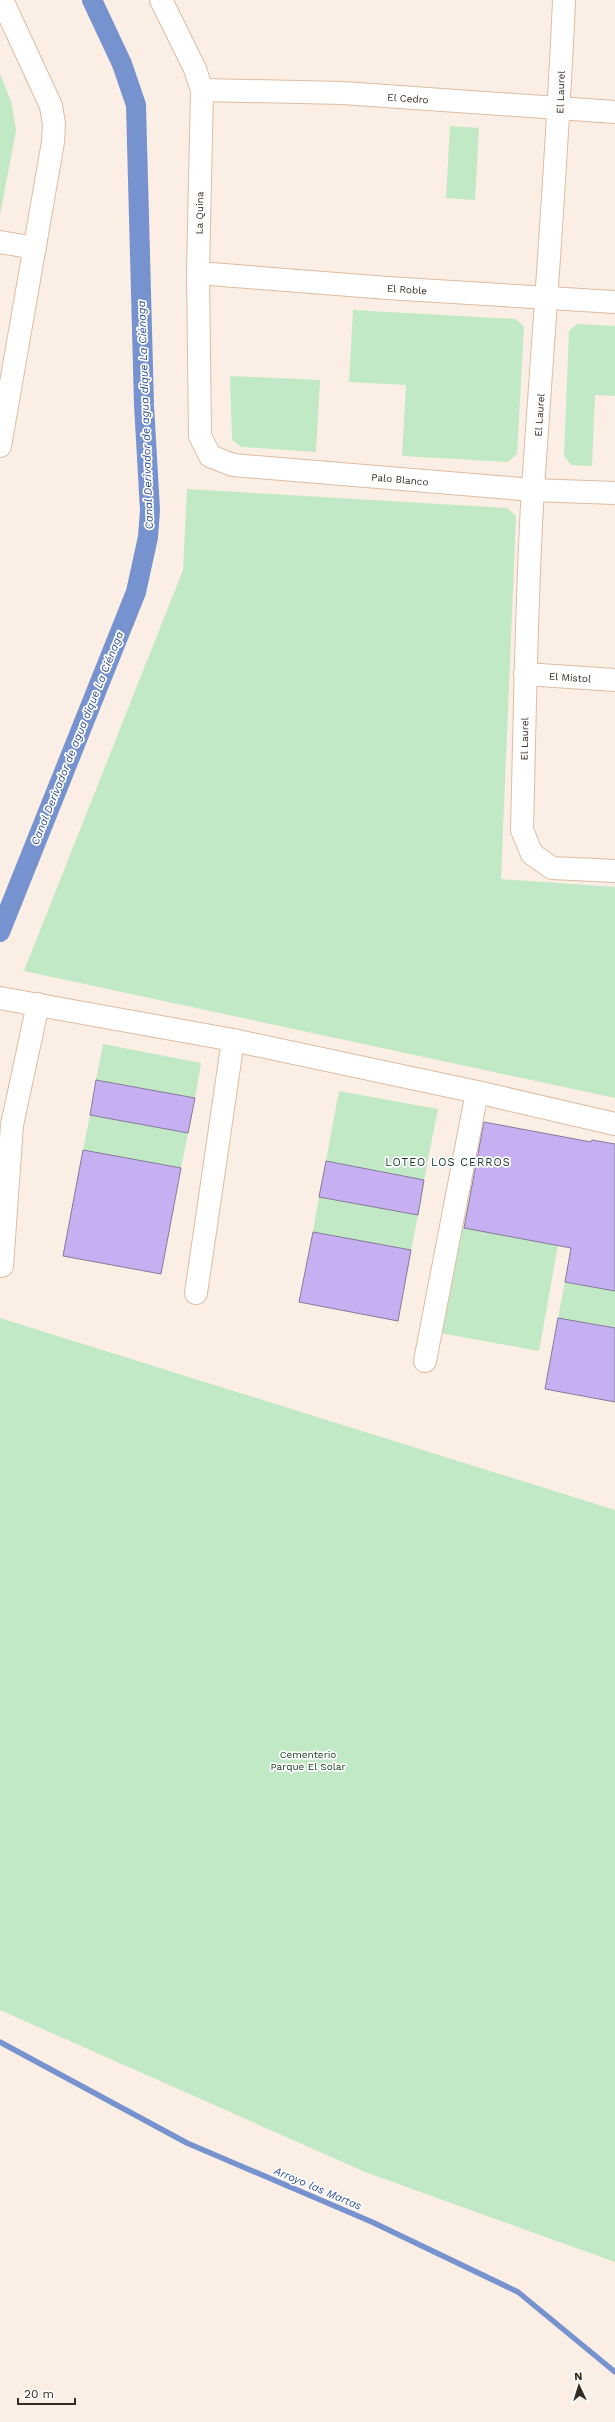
<svg xmlns="http://www.w3.org/2000/svg" width="615" height="2422" font-family="'Work Sans',sans-serif">
  <style>
    .green { fill: #c1e9c5 }
    .lines { fill: none; stroke-linecap: round; stroke-linejoin: round }
    .stream { stroke: #7693cf; stroke-width: 5.5 }
    .canal { stroke: #7693cf; stroke-width: 20 }
    .building { fill: #c7b0f2; stroke: #857a9a }
    .minor-casing { stroke: #dcbda4; stroke-width: 24 }
    .minor { stroke: #fff; stroke-width: 22 }
    .labels { text-anchor: middle; stroke-width: 3.5; stroke-linejoin: round; paint-order: stroke }
    .street-label { font-size: 10px; fill: #362a20; stroke: #fff }
    .park-label { font-size: 10px; fill: #103a19; stroke: #fff }
    .water-label { font-size: 11px; font-style: italic; fill: #2d4d95; stroke: #fff }
    .neighbourhood-label { font-size: 11px; letter-spacing: 1px; fill: #13332b; stroke: #fff }
  </style>
  <rect width="100%" height="100%" fill="#fbeee4"/>
  <g class="green">
    <path d="M0,74L11,101L16,130L0,215Z"/>
    <path d="M450,126L479,128L475,200L446,198Z"/>
    <path d="M353,310L516,319L524,327L517,454L508,462L402,456L406,385L349,382Z"/>
    <path d="M577,324L615,326V396L595,395L592,466L571,465L564,456L569,331Z"/>
    <path d="M230,376L320,380L316,452L241,447L232,440Z"/>
    <path d="M187,489L507,508L516,516L501,879L615,887V1098L24,971L183,570Z"/>
    <path d="M103,1044L201,1063L195,1098L96,1080Z"/>
    <path d="M339,1091L438,1109L424,1180L326,1161Z"/>
    <path d="M90,1115L188,1133L181,1168L83,1150Z"/>
    <path d="M319,1197L418,1215L411,1250L313,1232Z"/>
    <path d="M460,1227L558,1245L539,1351L440,1333Z"/>
    <path d="M565,1282L615,1291V1328L558,1318Z"/>
    <path d="M0,1318L615,1510V2262L365,2172L0,2010Z"/>
  </g>
  <g class="lines">
    <path class="stream" d="M0,2042L187,2143L372,2222L518,2292L615,2372"/>
    <path class="canal" d="M0,932L136,592L148,537L150,510L144,405L136,105L122,64L92,0"/>
  </g>
  <g class="building">
    <path d="M96,1080L195,1098L188,1133L90,1115Z"/>
    <path d="M484,1122L591,1142L592,1140L615,1144V1291L565,1282L571,1248L464,1228Z"/>
    <path d="M83,1150L181,1168L161,1274L63,1256Z"/>
    <path d="M326,1161L424,1180L418,1215L319,1197Z"/>
    <path d="M313,1232L411,1250L398,1321L299,1302Z"/>
    <path d="M558,1318L615,1328V1402L545,1389Z"/>
  </g>
  <g class="lines">
    <g class="minor-casing">
      <g id="minor">
        <path d="M161,0L195,69L202,90L198,273L200,436L210,456L233,465L533,490L615,493"/>
        <path d="M564,0C557,163 544,325 533,488C526,602 525,716 522,830L532,854L552,868L615,871"/>
        <path d="M202,90L343,93L615,112"/>
        <path d="M0,242L35,248"/>
        <path d="M198,273L387,288L615,302"/>
        <path d="M0,446L53,142L54,124L51,106L2,0"/>
        <path d="M525,674L615,680"/>
        <path d="M0,998L233,1040L477,1092L615,1124"/>
        <path d="M2,1266L12,1125L38,1004"/>
        <path d="M196,1293L233,1040"/>
        <path d="M425,1361L477,1092"/>
      </g>
    </g>
    <use href="#minor" class="minor"/>
  </g>
  <g class="labels">
    <g class="street-label">
      <text transform="translate(560 92) rotate(-88)" y="4">El Laurel</text>
      <text transform="translate(408 98) rotate(4)" y="4">El Cedro</text>
      <text transform="translate(199 213) rotate(-89)" y="4">La Quina</text>
      <text transform="translate(407 289) rotate(4)" y="4">El Roble</text>
      <text transform="translate(539 415) rotate(-86)" y="4">El Laurel</text>
      <text transform="translate(400 479) rotate(5)" y="4">Palo Blanco</text>
      <text transform="translate(570 677) rotate(4)" y="4">El Mistol</text>
      <text transform="translate(524 739) rotate(-89)" y="4">El Laurel</text>
    </g>
    <g class="park-label">
      <text x="308" y="1758">Cementerio<tspan x="308" dy="12">Parque El Solar</tspan></text>
    </g>
    <g class="water-label">
      <text transform="translate(145 415) rotate(-92)" y="4">Canal Derivador de agua dique La Ciénaga</text>
      <text transform="translate(77 738) rotate(-68)" y="4">Canal Derivador de agua dique La Ciénaga</text>
      <text transform="translate(318 2188) rotate(23)" y="4">Arroyo las Martas</text>
    </g>
    <g class="neighbourhood-label">
      <text x="448" y="1166">LOTEO LOS CERROS</text>
    </g>
  </g>
  <g transform="translate(579 2386) rotate(356)" stroke="#ffffff" stroke-width="3" paint-order="stroke">
  <path d="M0-3L7 15L0 10L-7 15Z" fill="#362a20"/>
  <text y="-6" font-size="11" font-weight="bold" text-anchor="middle" fill="#362a20">N</text>
  </g>
  <path d="M18 2398v6h57v-6" fill="none" stroke="#362a20" stroke-width="2"/>
  <text x="24" y="2398" font-size="12" fill="#362a20" stroke="#ffffff" stroke-width="3" paint-order="stroke">20 m</text>
</svg>
